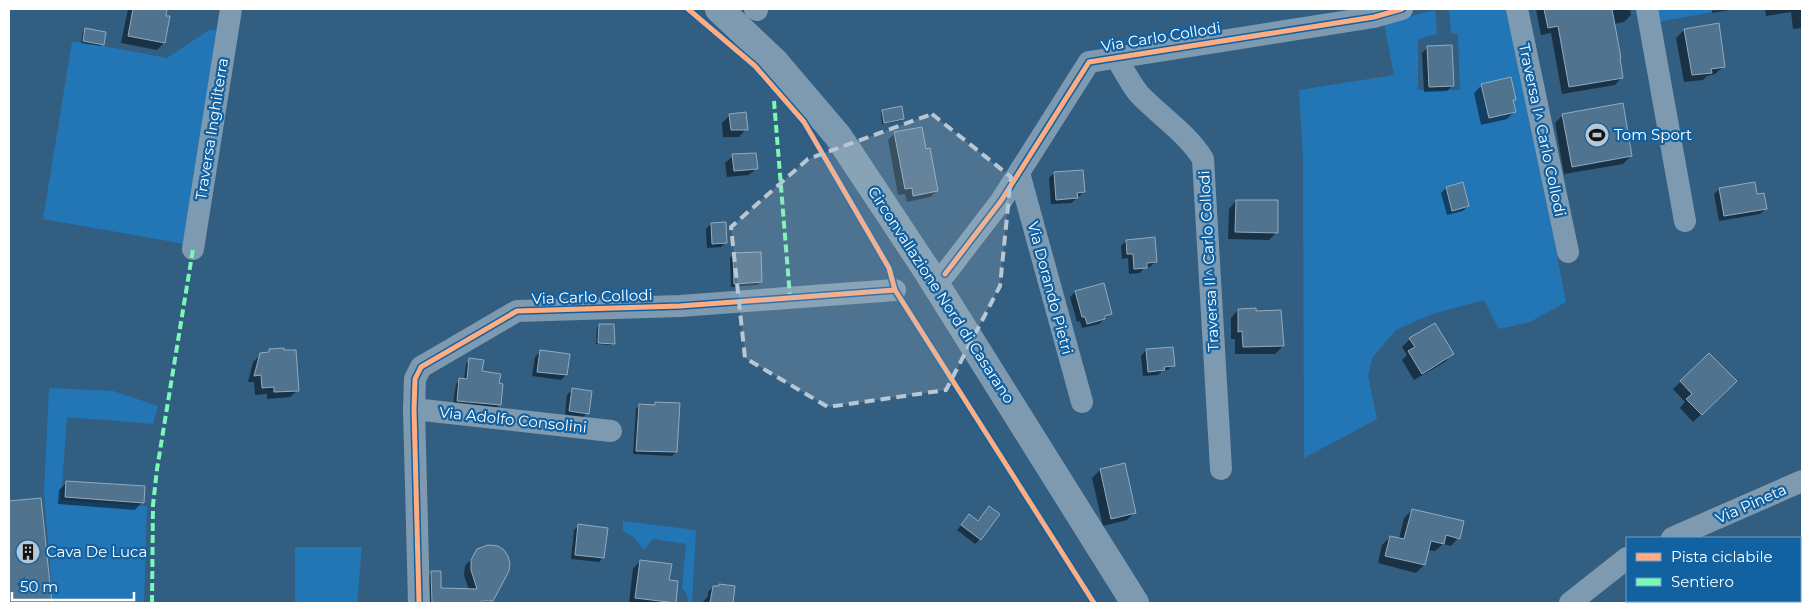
<svg xmlns="http://www.w3.org/2000/svg" width="1811" height="612" font-family="Montserrat,sans-serif">
<rect width="100%" height="100%" fill="#325e81"/>
<g fill="#2376b6">
<polygon points="1449,9 1513,9 1531,122 1566,302 1530,322 1499,329 1484,300 1432,314 1396,330 1372,358 1368,376 1377,419 1304,458 1303,159 1299,90 1394,75 1384,23 1435,10 1437,34 1418,39 1418,90 1460,90 1458,34 1451,33"/>
<polygon points="1657,9 1729,9 1659,22"/>
<polygon points="209,30 218,30 185,244 43,219 72,42 82,42 167,58"/>
<polygon points="49,388 113,391 158,406 153,424 67,417 61,500 147,506 144,603 53,603 44,494"/>
<polygon points="623,521 696,530 692,603 686,603 688,600 686,593 682,588 686,544 653,539 644,550 634,537 623,531"/>
<polygon points="295,547 362,547 357,603 295,603"/>
</g>
<g fill="#0007">
<polygon points="128,9 166,9 164,43 157,50 121,43"/>
<polygon points="1536,9 1630,9 1631,15 1624,22 1614,24 1622,77 1615,85 1562,94 1551,33 1541,35"/>
<polygon points="1712,9 1735,9 1712,13"/>
<polygon points="1765,9 1802,9 1802,28 1793,29 1791,12 1766,16"/>
<polygon points="86,30 103,44 101,46 81,43 83,32"/>
<polygon points="1684,30 1723,67 1715,74 1707,76 1703,80 1684,82 1676,38"/>
<polygon points="1428,47 1452,86 1447,91 1424,92 1422,53"/>
<polygon points="1482,85 1514,99 1512,101 1515,111 1507,119 1481,125 1474,93"/>
<polygon points="883,111 903,119 900,121 882,124 881,113"/>
<polygon points="730,115 746,129 739,137 723,137 722,123"/>
<polygon points="1563,115 1631,156 1623,164 1564,174 1555,123"/>
<polygon points="895,133 925,150 937,191 930,197 907,202 905,194 898,195 888,140"/>
<polygon points="733,156 757,168 749,175 727,177 725,163"/>
<polygon points="1054,173 1084,192 1071,203 1051,204 1049,178"/>
<polygon points="1446,188 1468,206 1463,211 1447,215 1441,193"/>
<polygon points="1719,189 1756,195 1766,209 1760,214 1719,221 1714,194"/>
<polygon points="1236,201 1277,232 1269,240 1228,239 1229,209"/>
<polygon points="711,224 726,242 721,247 707,248 706,229"/>
<polygon points="1126,241 1155,262 1150,267 1145,267 1140,273 1129,274 1128,258 1122,259 1121,246"/>
<polygon points="734,254 761,282 757,285 731,287 730,258"/>
<polygon points="1075,292 1111,313 1099,324 1082,328 1080,321 1077,322 1070,297"/>
<polygon points="1238,310 1283,346 1275,354 1235,354 1235,339 1231,339 1231,318"/>
<polygon points="599,325 613,343 611,345 596,344 597,327"/>
<polygon points="1410,339 1453,354 1445,362 1414,380 1402,360 1407,355 1402,347"/>
<polygon points="269,350 298,390 290,397 267,399 267,394 255,395 254,382 248,382 253,362 261,354 266,354"/>
<polygon points="1146,350 1173,365 1168,370 1162,371 1158,375 1143,376 1141,356"/>
<polygon points="540,352 566,375 561,380 532,376 535,357"/>
<polygon points="1709,355 1736,381 1693,422 1680,408 1685,402 1673,389"/>
<polygon points="470,360 481,373 498,384 502,385 499,405 495,409 453,404 456,384 460,380 464,380 466,364"/>
<polygon points="572,390 587,413 582,418 565,416 567,395"/>
<polygon points="656,403 676,452 672,456 633,454 636,409 639,405 653,406"/>
<polygon points="1124,465 1135,512 1127,520 1103,526 1092,478 1100,470"/>
<polygon points="67,482 142,502 135,510 58,504 59,490"/>
<polygon points="40,499 50,603 9,603 9,502"/>
<polygon points="1412,510 1458,538 1451,546 1443,544 1435,551 1428,550 1424,565 1416,573 1378,563 1382,545 1390,537 1399,539 1404,518"/>
<polygon points="984,513 980,539 975,544 957,530 969,516 977,522"/>
<polygon points="579,526 603,557 599,562 571,559 574,530"/>
<polygon points="480,549 492,600 489,603 425,603 425,579 432,572 440,589 469,590 464,575 465,566"/>
<polygon points="640,561 668,581 675,602 674,603 629,603 633,569"/>
<polygon points="719,586 734,587 732,603 702,603 708,596 708,592 713,587 718,587"/>
</g>
<g fill="#50738f" stroke="#93abbe">
<polygon points="133,9 167,9 166,16 170,16 165,43 128,36"/>
<polygon points="1544,9 1612,9 1621,58 1620,58 1623,78 1569,87 1558,26 1548,28"/>
<polygon points="1719,23 1725,67 1711,69 1712,73 1692,75 1684,29"/>
<polygon points="85,28 106,32 104,45 83,41"/>
<polygon points="1452,45 1454,86 1429,87 1427,46"/>
<polygon points="1511,77 1516,100 1513,100 1516,112 1489,118 1481,84"/>
<polygon points="1623,103 1632,156 1572,167 1562,114"/>
<polygon points="902,106 904,119 884,123 882,110"/>
<polygon points="746,112 748,130 731,130 729,114"/>
<polygon points="922,127 926,149 930,148 938,191 913,196 912,188 905,189 894,132"/>
<polygon points="756,153 758,169 734,171 732,154"/>
<polygon points="1083,170 1085,192 1077,193 1078,198 1056,200 1054,172"/>
<polygon points="1463,182 1469,206 1452,211 1446,187"/>
<polygon points="1755,182 1757,194 1764,193 1767,209 1724,216 1719,188"/>
<polygon points="1236,200 1278,200 1278,233 1235,232"/>
<polygon points="726,222 727,243 712,244 711,223"/>
<polygon points="1155,237 1157,262 1147,263 1147,268 1134,269 1133,254 1127,254 1126,240"/>
<polygon points="761,252 762,282 734,284 733,253"/>
<polygon points="1104,283 1112,314 1105,316 1105,319 1087,324 1085,317 1082,317 1075,291"/>
<polygon points="1256,308 1256,311 1281,310 1284,346 1243,347 1242,331 1238,332 1238,309"/>
<polygon points="1435,323 1454,354 1422,374 1408,351 1415,347 1409,338"/>
<polygon points="599,324 614,324 615,344 598,343"/>
<polygon points="1173,347 1175,366 1164,367 1165,370 1148,372 1146,349"/>
<polygon points="284,348 284,350 296,350 299,391 274,392 274,387 262,388 261,375 254,376 260,353 269,352 269,349"/>
<polygon points="540,350 570,354 567,375 537,372"/>
<polygon points="1709,353 1737,381 1702,415 1686,399 1692,394 1680,381"/>
<polygon points="469,358 484,360 482,371 501,374 499,383 503,384 501,405 457,401 459,378 467,379"/>
<polygon points="572,388 592,391 589,414 569,411"/>
<polygon points="655,402 680,403 677,452 636,451 639,404 655,405"/>
<polygon points="1125,463 1136,513 1111,519 1100,469"/>
<polygon points="66,481 145,486 144,503 65,497"/>
<polygon points="41,498 52,603 9,603 9,501"/>
<polygon points="989,506 1000,514 981,540 961,525 969,514 978,521"/>
<polygon points="1412,509 1464,521 1460,539 1446,535 1444,544 1431,541 1425,565 1385,556 1390,536 1404,539"/>
<polygon points="578,524 608,528 604,558 575,555"/>
<polygon points="488,545 498,546 504,550 508,556 510,564 509,571 493,601 481,601 481,603 432,603 431,571 441,571 441,588 477,589 471,570 471,560 477,549"/>
<polygon points="640,560 672,564 669,580 678,581 676,603 635,598"/>
<polygon points="719,584 735,586 733,603 710,603 713,586 719,586"/>
</g>
<g fill="none" stroke-linecap="round" stroke-linejoin="round">
<g stroke="#7e9ab1" stroke-width="22">
<polyline points="755,9 757,10"/>
<polyline points="1517,9 1568,252"/>
<polyline points="1647,9 1685,221"/>
<path d="M 1116,57 C 1123,69 1130,83 1139,94 C 1160,116 1187,133 1203,159 L 1221,469"/>
<polyline points="1019,173 1082,402"/>
<polyline points="193,249 231,9"/>
<polyline points="945,274 1001,201 1089,62 1374,17 1402,9"/>
<polyline points="414,409 611,431"/>
<polyline points="1672,538 1802,481"/>
<polyline points="419,603 414,409 415,379 421,367 517,311 680,306 895,290"/>
<polyline points="1570,603 1627,558"/>
</g>
<polyline stroke="#7d9ab0" stroke-width="28" points="719,9 775,62 838,136 926,269 1135,603"/>
<g stroke="#7af9b4" stroke-width="4" stroke-dasharray="8 4" stroke-linecap="butt">
<polyline points="774,101 790,297"/>
<polyline points="152,603 153,505 157,469 193,249"/>
</g>
<defs>
<g id="cycleway">
<polyline points="688,9 755,66 804,122 889,268 895,290 1094,603"/>
<polyline points="945,274 1001,201 1089,62 1374,17 1402,9"/>
<polyline points="419,603 414,409 415,379 421,367 517,311 680,306 895,290"/>
</g>
</defs>
<use href="#cycleway" stroke="#1261a1" stroke-width="8"/>
<use href="#cycleway" stroke="#ffac80" stroke-width="5"/>
</g>
<path fill="#b7c7d3" fill-opacity="0.2" stroke="#b7c7d3" stroke-width="4" stroke-dasharray="10 6" stroke-linejoin="round" d="M 932,114 L 1011,177 L 1000,286 L 946,390 L 828,407 L 745,358 L 731,227 L 808,159 Z"/>
<defs>
<symbol id="stadium-disc" viewBox="-11 -11 22 22"><circle r="9.5" fill="#b7c7d3" stroke="#1261a1"/><path d="M0-5a6.5 5 0 1 0 0 10a6.5 5 0 1 0 0-10ZM-3.5-1.8h7v3.6h-7Z" fill="#111"/></symbol>
<symbol id="building-disc" viewBox="-11 -11 22 22"><circle r="9.5" fill="#b7c7d3" stroke="#1261a1"/><path d="M-4-6H4V6H1V3H-1V6H-4ZM-2.5-4.3h1.7v1.8h-1.7ZM.8-4.3h1.7v1.8H.8ZM-2.5-1h1.7V.8h-1.7ZM.8-1h1.7V.8H.8Z" fill="#111"/></symbol>
</defs>
<g fill-rule="evenodd">
<use href="#stadium-disc" x="1583" y="121" width="28" height="28"/>
<use href="#building-disc" x="14" y="538" width="28" height="28"/>
</g>
<g text-anchor="middle" stroke-width="4.5" stroke-linejoin="round" paint-order="stroke">
<g font-size="15" fill="#fff" stroke="#1261a1">
<text transform="translate(1161 37) rotate(-9)" y="5">Via Carlo Collodi</text>
<text transform="translate(212 129) rotate(-81)" y="5">Traversa Inghilterra</text>
<text transform="translate(1542 130) rotate(78)" y="5">Traversa I^ Carlo Collodi</text>
<text transform="translate(1209 261) rotate(-93)" y="5">Traversa II^ Carlo Collodi</text>
<text transform="translate(1050 288) rotate(75)" y="5">Via Dorando Pietri</text>
<text transform="translate(941 295) rotate(57)" y="5">Circonvallazione Nord di Casarano</text>
<text transform="translate(592 297) rotate(-2)" y="5">Via Carlo Collodi</text>
<text transform="translate(513 420) rotate(6)" y="5">Via Adolfo Consolini</text>
<text transform="translate(1751 504) rotate(-24)" y="5">Via Pineta</text>
</g>
<g font-size="15" fill="#fff" stroke="#1261a1" text-anchor="start">
<text x="1614" y="140">Tom Sport</text>
<text x="46" y="557">Cava De Luca</text>
</g>
</g>
<rect width="1811" height="612" fill="none" stroke="#ffffff" stroke-width="20"/>
<rect x="1626" y="537" width="175" height="65" fill="#1261a1" stroke="#71a0c7"/>
<rect x="1636" y="553" width="25" height="8" fill="#ffac80" stroke="#71a0c7"/>
<text x="1671" y="562" font-size="15" fill="#ffffff">Pista ciclabile</text>
<rect x="1636" y="578" width="25" height="8" fill="#7af9b4" stroke="#71a0c7"/>
<text x="1671" y="587" font-size="15" fill="#ffffff">Sentiero</text>
<path d="M12 592v8h122v-8" fill="none" stroke="#ffffff" stroke-width="2.5"/>
<text x="20" y="592" font-size="15" fill="#ffffff" stroke="#1261a1" stroke-width="4" paint-order="stroke">50 m</text>
</svg>
